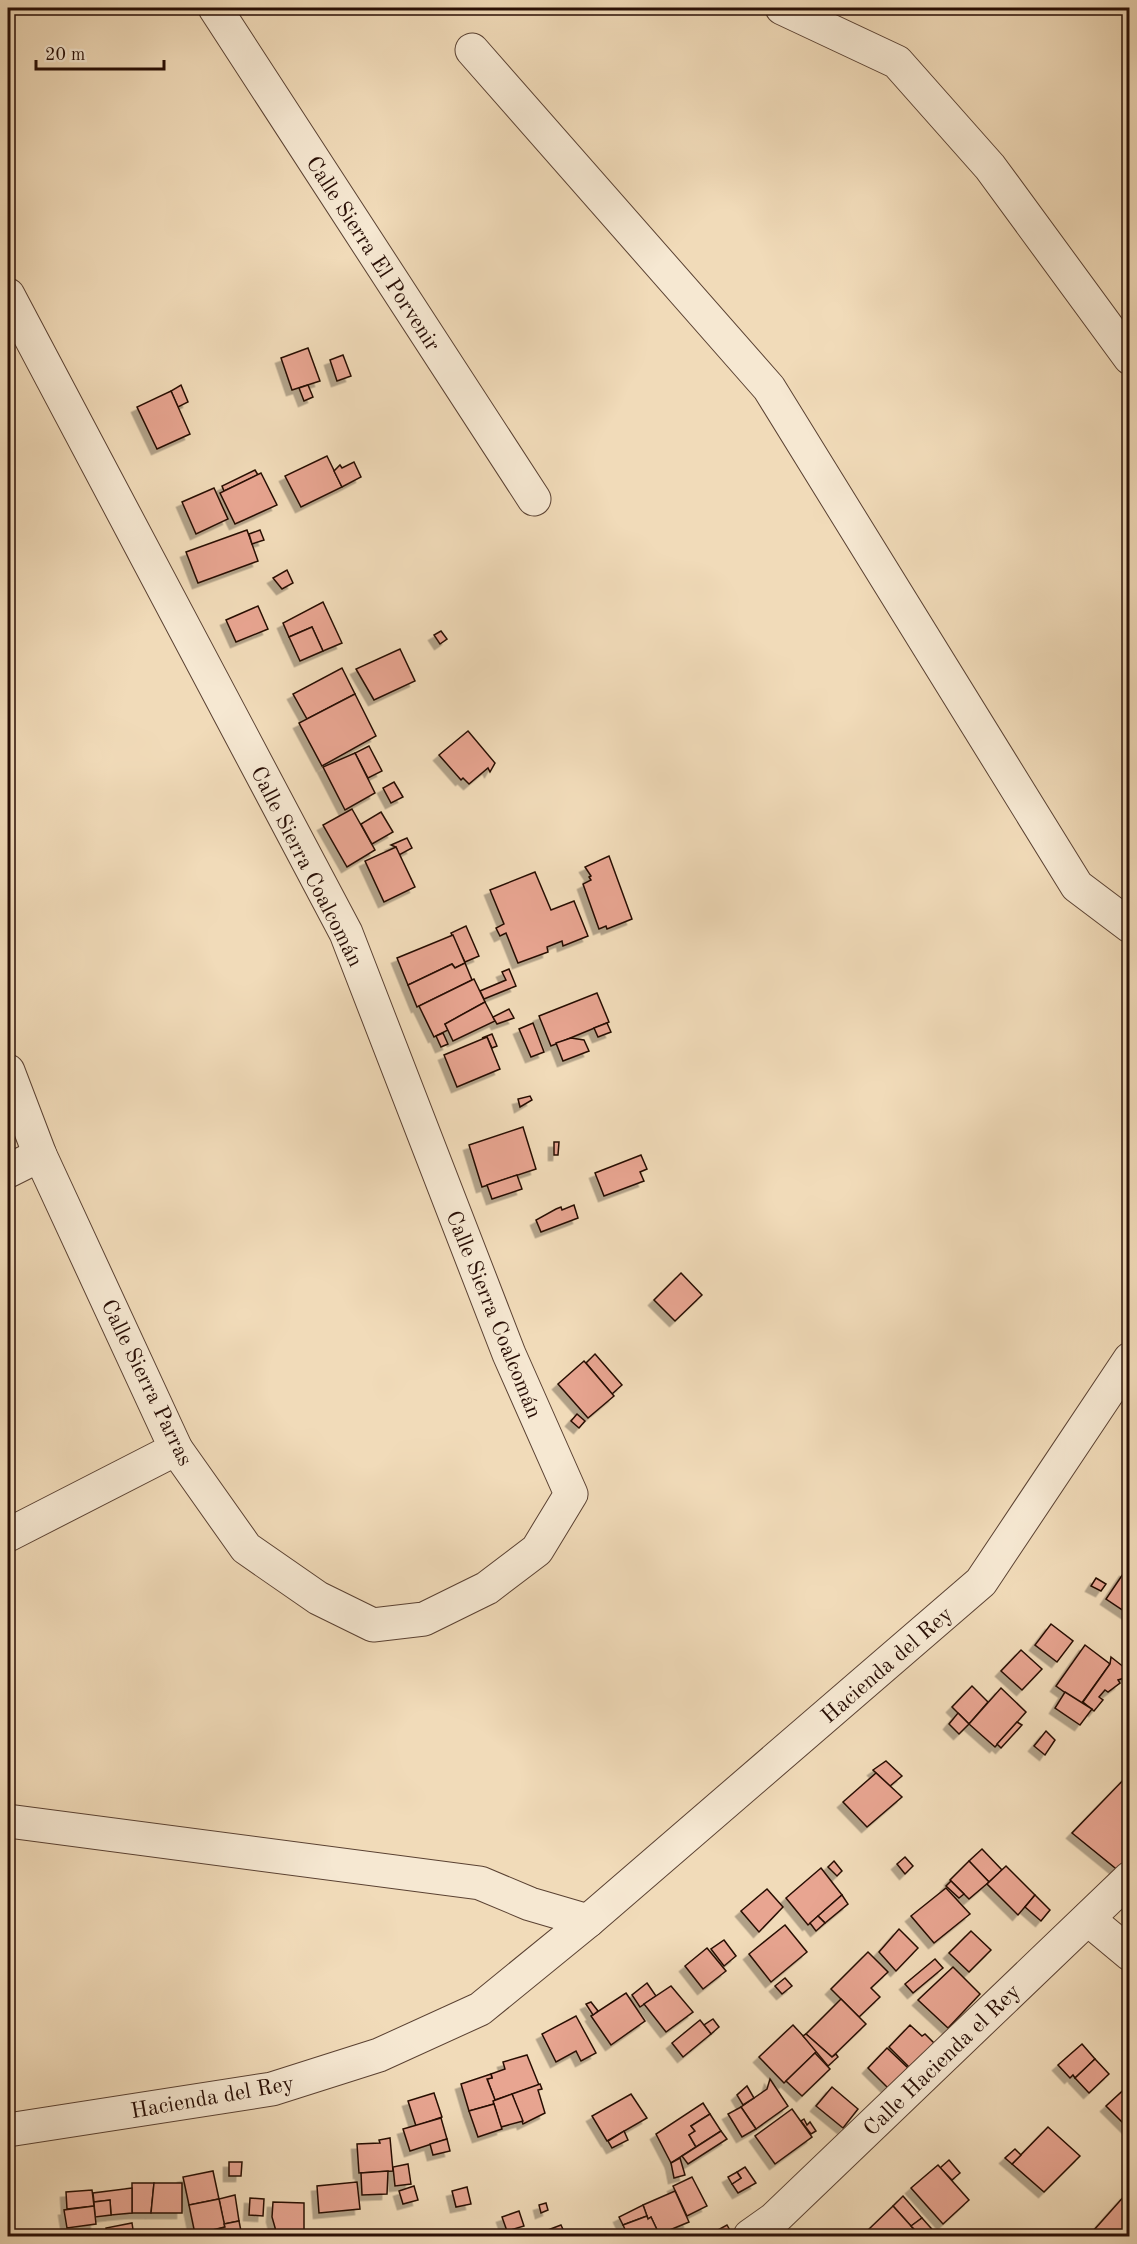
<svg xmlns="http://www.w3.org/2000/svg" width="1137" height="2244" font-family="'Old Standard TT',serif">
<defs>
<filter id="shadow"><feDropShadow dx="-5.5" dy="5.5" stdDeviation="0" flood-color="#0004"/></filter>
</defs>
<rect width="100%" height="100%" fill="#f1dbb9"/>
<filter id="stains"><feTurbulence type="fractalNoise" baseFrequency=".00333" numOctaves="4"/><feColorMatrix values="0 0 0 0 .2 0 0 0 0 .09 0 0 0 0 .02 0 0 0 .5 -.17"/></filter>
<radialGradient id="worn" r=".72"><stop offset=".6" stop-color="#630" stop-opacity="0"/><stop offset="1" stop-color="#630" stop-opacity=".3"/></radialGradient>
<g fill="#e8a591" stroke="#280e05" stroke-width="1.5" filter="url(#shadow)">
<polygon points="308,348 320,381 292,390 281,358"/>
<polygon points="343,355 351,376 337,381 330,360"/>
<polygon points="181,385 188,402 178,407 171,391"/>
<polygon points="308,385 313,397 304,401 299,388"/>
<polygon points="171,391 190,434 157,449 137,407"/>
<polygon points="327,456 342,487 301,507 285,476"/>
<polygon points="354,462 361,477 342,487 334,471 340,465 342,468"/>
<polygon points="255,470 258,475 224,491 222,486"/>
<polygon points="261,473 277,505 235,524 220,493"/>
<polygon points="214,488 228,519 196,534 182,502"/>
<polygon points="247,530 258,561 198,583 186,552"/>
<polygon points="260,530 264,540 252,544 249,534"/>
<polygon points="287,570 293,583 282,589 273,578"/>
<polygon points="323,602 342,643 323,651 312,627 289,637 283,623"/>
<polygon points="258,606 268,629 236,642 226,620"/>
<polygon points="312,627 323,651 300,661 289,637"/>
<polygon points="441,631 447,639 440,644 434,635"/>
<polygon points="400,649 415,681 374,700 356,669"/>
<polygon points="342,668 355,694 307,719 293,694"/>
<polygon points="355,694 376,736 322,766 299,723"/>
<polygon points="468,731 495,763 490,772 488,768 469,784 463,778 461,780 439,755"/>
<polygon points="369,746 382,771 368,778 355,753"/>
<polygon points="355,753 375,793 345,810 323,767"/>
<polygon points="394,782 403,797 391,803 383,788"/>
<polygon points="352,809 375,850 347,867 323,825"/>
<polygon points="381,812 393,832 372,844 361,824"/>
<polygon points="407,838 412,848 399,855 396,847 391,845"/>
<polygon points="396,847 415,887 384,902 365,861"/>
<polygon points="609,856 632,919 607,929 606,926 599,929 583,884 591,880 589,877 591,876 585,867"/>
<polygon points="535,872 551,910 574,901 588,936 563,946 562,941 547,947 548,952 518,963 506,933 500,936 496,928 504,924 490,890"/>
<polygon points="466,926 479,956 465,962 451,933"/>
<polygon points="453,935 465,963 455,968 452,964 408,985 397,958"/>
<polygon points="465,963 472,980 417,1007 408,985 452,964 455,968"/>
<polygon points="509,969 516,986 484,999 480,991 506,980 502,972"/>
<polygon points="474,979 485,1002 445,1024 448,1030 434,1037 419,1006"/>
<polygon points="597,993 609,1022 551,1046 539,1016"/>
<polygon points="485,1002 495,1021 453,1041 445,1024"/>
<polygon points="509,1009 514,1018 497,1024 493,1017"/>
<polygon points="533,1023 544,1052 531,1057 519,1029"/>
<polygon points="607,1023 611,1032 598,1037 594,1028"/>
<polygon points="443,1033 448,1044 441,1047 436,1036"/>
<polygon points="492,1034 497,1046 492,1048 487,1037 482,1038"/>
<polygon points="487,1037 500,1069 457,1087 444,1055"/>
<polygon points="571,1038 584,1040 589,1051 563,1061 556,1043"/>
<polygon points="530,1096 532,1100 520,1107 518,1099"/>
<polygon points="523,1127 536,1169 482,1187 469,1145"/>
<polygon points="554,1142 559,1142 558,1155 554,1155"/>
<polygon points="641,1155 647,1169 640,1172 644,1181 604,1196 595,1173"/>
<polygon points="517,1175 522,1189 492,1199 487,1185"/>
<polygon points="574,1205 578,1218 541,1232 536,1220 556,1209 561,1207 562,1210"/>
<polygon points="681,1273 702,1295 675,1321 654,1300"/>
<polygon points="595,1354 622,1385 612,1394 586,1363"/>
<polygon points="584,1361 614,1396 588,1418 558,1384"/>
<polygon points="577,1414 585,1421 579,1428 571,1421"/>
<polygon points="1125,1571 1130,1574 1130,1615 1106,1599"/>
<polygon points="1096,1578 1106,1584 1101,1591 1091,1586"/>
<polygon points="1051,1624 1073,1641 1057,1662 1035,1645"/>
<polygon points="1085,1645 1110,1664 1081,1704 1056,1686"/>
<polygon points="1021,1650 1042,1669 1022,1690 1001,1671"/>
<polygon points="1111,1657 1130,1672 1124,1678 1118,1680 1120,1683 1108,1692 1105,1690 1099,1697 1103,1700 1094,1711 1083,1702 1110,1664"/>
<polygon points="972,1686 988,1702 969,1724 952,1707"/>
<polygon points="1001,1688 1026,1712 995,1747 969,1724"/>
<polygon points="1065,1692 1092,1709 1080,1725 1055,1708"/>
<polygon points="958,1713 969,1724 959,1734 949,1724"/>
<polygon points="1017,1722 1022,1725 1001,1748 997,1744"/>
<polygon points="1046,1731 1055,1740 1045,1755 1034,1746"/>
<polygon points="886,1761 902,1776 890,1786 873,1770"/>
<polygon points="876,1773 902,1797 867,1827 843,1802"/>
<polygon points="1130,1773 1130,1871 1125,1876 1072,1833"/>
<polygon points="982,1849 1002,1870 989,1882 969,1861"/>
<polygon points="905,1857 913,1866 905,1874 897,1864"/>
<polygon points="834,1861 842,1871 837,1876 828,1867"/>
<polygon points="969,1861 989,1882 969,1899 950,1880"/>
<polygon points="1006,1866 1035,1895 1018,1915 987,1884"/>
<polygon points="821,1868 842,1895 808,1925 786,1898"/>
<polygon points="951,1881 964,1894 959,1898 946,1886"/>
<polygon points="946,1888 970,1914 934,1943 911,1916"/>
<polygon points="767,1889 783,1907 759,1932 741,1911"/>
<polygon points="842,1895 848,1904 825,1923 818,1916"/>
<polygon points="1035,1895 1050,1910 1041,1921 1025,1907"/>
<polygon points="818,1916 825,1923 816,1931 810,1923"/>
<polygon points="785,1925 807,1952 771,1982 749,1954"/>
<polygon points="899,1929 918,1948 896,1971 879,1952"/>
<polygon points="971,1931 991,1950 969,1972 949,1953"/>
<polygon points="724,1940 736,1956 724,1966 711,1949"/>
<polygon points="707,1948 726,1971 703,1989 685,1966"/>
<polygon points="868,1952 888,1972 871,1988 880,1997 859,2017 831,1989"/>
<polygon points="935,1959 943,1968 913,1993 905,1984"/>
<polygon points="953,1967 980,1994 948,2028 918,2000"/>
<polygon points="785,1978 792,1986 782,1994 775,1986"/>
<polygon points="647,1983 656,1996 640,2007 632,1995"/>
<polygon points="671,1986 693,2012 666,2032 644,2004"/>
<polygon points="626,1993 645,2021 611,2045 591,2016"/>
<polygon points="841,1999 866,2024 832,2057 806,2034"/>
<polygon points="591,2002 598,2011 593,2015 586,2004"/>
<polygon points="576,2016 596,2053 581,2061 576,2051 556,2062 542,2034"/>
<polygon points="713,2019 719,2027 711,2034 704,2025"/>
<polygon points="700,2020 711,2034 683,2057 672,2043"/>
<polygon points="793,2025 817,2051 784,2083 759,2057"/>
<polygon points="910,2025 922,2036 925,2034 944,2053 919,2077 889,2047"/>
<polygon points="806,2034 832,2057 836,2054 838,2057 828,2066 803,2036"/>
<polygon points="1082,2044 1095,2059 1075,2078 1073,2075 1070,2078 1058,2065"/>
<polygon points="887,2048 908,2068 888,2088 868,2068"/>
<polygon points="815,2053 830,2069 802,2096 786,2081"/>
<polygon points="527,2055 539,2085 495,2100 487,2079 492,2078 491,2074 505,2069 503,2062"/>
<polygon points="1095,2059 1109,2074 1089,2093 1075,2078"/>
<polygon points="491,2074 492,2078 487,2079 495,2100 494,2104 469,2111 461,2084"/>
<polygon points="770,2079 788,2106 756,2129 741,2107 767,2089"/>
<polygon points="540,2084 542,2089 538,2090 545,2113 523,2124 512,2094"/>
<polygon points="1130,2084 1130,2130 1106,2106"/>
<polygon points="747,2086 754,2098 743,2105 737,2095"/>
<polygon points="832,2087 858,2109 843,2128 816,2106"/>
<polygon points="434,2093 442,2117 416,2126 408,2101"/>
<polygon points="512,2094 523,2121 501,2127 493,2101"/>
<polygon points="631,2094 647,2118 607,2141 592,2116"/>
<polygon points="703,2103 710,2114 691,2126 695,2131 689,2135 696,2147 671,2163 656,2134"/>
<polygon points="494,2104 502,2129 478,2137 469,2111"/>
<polygon points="741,2107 756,2129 742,2137 728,2114"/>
<polygon points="792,2109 812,2137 775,2164 755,2136"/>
<polygon points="710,2114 721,2131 696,2147 689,2135 695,2131 691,2126"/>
<polygon points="441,2118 447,2139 410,2151 403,2129"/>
<polygon points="804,2119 807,2125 810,2122 816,2131 811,2134 801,2121"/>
<polygon points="1048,2127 1080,2156 1044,2192 1012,2164"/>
<polygon points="624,2131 628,2140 612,2148 608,2141"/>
<polygon points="721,2131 727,2139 688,2164 682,2156"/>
<polygon points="390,2138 393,2171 359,2173 357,2144 380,2143 379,2140"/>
<polygon points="447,2139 450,2151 433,2155 430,2144"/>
<polygon points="1015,2149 1021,2155 1012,2164 1005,2158"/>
<polygon points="680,2158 685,2175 674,2178 671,2163"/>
<polygon points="949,2160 960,2173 952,2180 940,2168"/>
<polygon points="229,2162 242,2162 241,2176 229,2176"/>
<polygon points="408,2164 411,2184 395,2186 393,2167"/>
<polygon points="938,2165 969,2200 943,2224 911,2188"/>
<polygon points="745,2167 756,2183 738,2193 732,2184 741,2178 737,2172"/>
<polygon points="213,2171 219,2199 189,2205 183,2177"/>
<polygon points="388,2171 387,2194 362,2195 361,2173"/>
<polygon points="737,2172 741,2178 732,2184 728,2177"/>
<polygon points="692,2177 707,2206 687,2216 673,2186"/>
<polygon points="357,2182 360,2209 319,2213 317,2186"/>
<polygon points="132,2183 154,2183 151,2213 132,2213"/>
<polygon points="154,2183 182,2183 182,2213 151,2213"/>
<polygon points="414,2186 418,2200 403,2204 399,2191"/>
<polygon points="467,2187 471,2204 456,2207 452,2191"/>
<polygon points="132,2188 132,2213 111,2215 110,2200 94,2202 93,2193"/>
<polygon points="92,2190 94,2206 67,2209 66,2192"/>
<polygon points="675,2191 689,2222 665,2232 667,2236 660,2236 651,2217 648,2219 643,2205"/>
<polygon points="1126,2194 1130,2198 1130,2236 1102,2236 1094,2230"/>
<polygon points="235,2195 239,2221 224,2224 219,2199"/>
<polygon points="903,2196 922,2218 911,2226 893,2206"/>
<polygon points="250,2198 264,2199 263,2216 249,2215"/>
<polygon points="219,2199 225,2227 195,2234 189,2205"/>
<polygon points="110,2200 111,2215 95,2217 94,2202"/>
<polygon points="273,2202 304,2203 304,2232 276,2231 272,2217"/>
<polygon points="546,2203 548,2210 541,2213 539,2205"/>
<polygon points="643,2205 647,2216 623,2225 619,2217"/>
<polygon points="94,2206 96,2224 67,2228 64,2210"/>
<polygon points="893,2206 911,2226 921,2236 873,2236 868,2230"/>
<polygon points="519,2211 524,2226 507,2231 502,2217"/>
<polygon points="647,2216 648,2219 651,2217 660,2236 628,2236 623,2225"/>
<polygon points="922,2218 938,2236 921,2236 911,2226"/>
<polygon points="239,2221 242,2236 220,2236 218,2229 225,2227 224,2224"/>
<polygon points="132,2223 134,2236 108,2236 106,2228"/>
<polygon points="561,2225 566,2236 532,2236"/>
<polygon points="727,2225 731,2232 716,2236 714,2232"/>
<polygon points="256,2231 302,2231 301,2236 256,2236"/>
<rect x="304" y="2232" width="16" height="4"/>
</g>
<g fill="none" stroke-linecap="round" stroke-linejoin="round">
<defs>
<g id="minor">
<polyline points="215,8 534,499"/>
<polyline points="782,8 897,62 990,167 1130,358"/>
<polyline points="472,50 769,388 1077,886 1130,926"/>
<polyline points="8,295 346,933 509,1354 571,1494 537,1550 487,1588 424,1619 373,1625 318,1598 246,1548 176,1449 40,1155 8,1071"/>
<polyline points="8,1171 40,1155"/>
<polyline points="8,1535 176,1449"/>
<polyline points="8,1821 480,1883 530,1904 588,1921"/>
<polyline points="1088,1919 1130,1954"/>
<polyline points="8,2130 272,2089 379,2055 480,2009 588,1921 981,1582 1130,1359"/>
<polyline points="750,2236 774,2219 1130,1878"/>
</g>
</defs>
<use href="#minor" stroke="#5a4132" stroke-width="35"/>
<use href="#minor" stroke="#f6e8d2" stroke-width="33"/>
</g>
<g text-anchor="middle" stroke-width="5" stroke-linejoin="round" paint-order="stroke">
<g font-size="22" fill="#280e05" stroke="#f6e8d2">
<text transform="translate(374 253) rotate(57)" y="8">Calle Sierra El Porvenir</text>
<text transform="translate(308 866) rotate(63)" y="8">Calle Sierra Coalcomán</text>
<text transform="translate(495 1314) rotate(68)" y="8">Calle Sierra Coalcomán</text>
<text transform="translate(148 1382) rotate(64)" y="8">Calle Sierra Parras</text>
<text transform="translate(886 1664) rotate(-41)" y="8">Hacienda del Rey</text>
<text transform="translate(941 2059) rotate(-44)" y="8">Calle Hacienda el Rey</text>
<text transform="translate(212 2096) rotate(-10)" y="8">Hacienda del Rey</text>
</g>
</g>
<rect width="1137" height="2244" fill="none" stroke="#f1dbb9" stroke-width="30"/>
<rect x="9" y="9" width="1119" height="2226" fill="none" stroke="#280e05" stroke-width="3"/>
<rect x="15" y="15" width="1107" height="2214" fill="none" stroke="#280e05" stroke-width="1.5"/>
<path d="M36 60v9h128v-9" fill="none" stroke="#280e05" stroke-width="3"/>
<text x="45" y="60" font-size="18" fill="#280e05" stroke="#f6e8d2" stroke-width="4.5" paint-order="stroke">20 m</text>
<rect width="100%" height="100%" filter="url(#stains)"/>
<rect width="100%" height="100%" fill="url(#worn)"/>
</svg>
